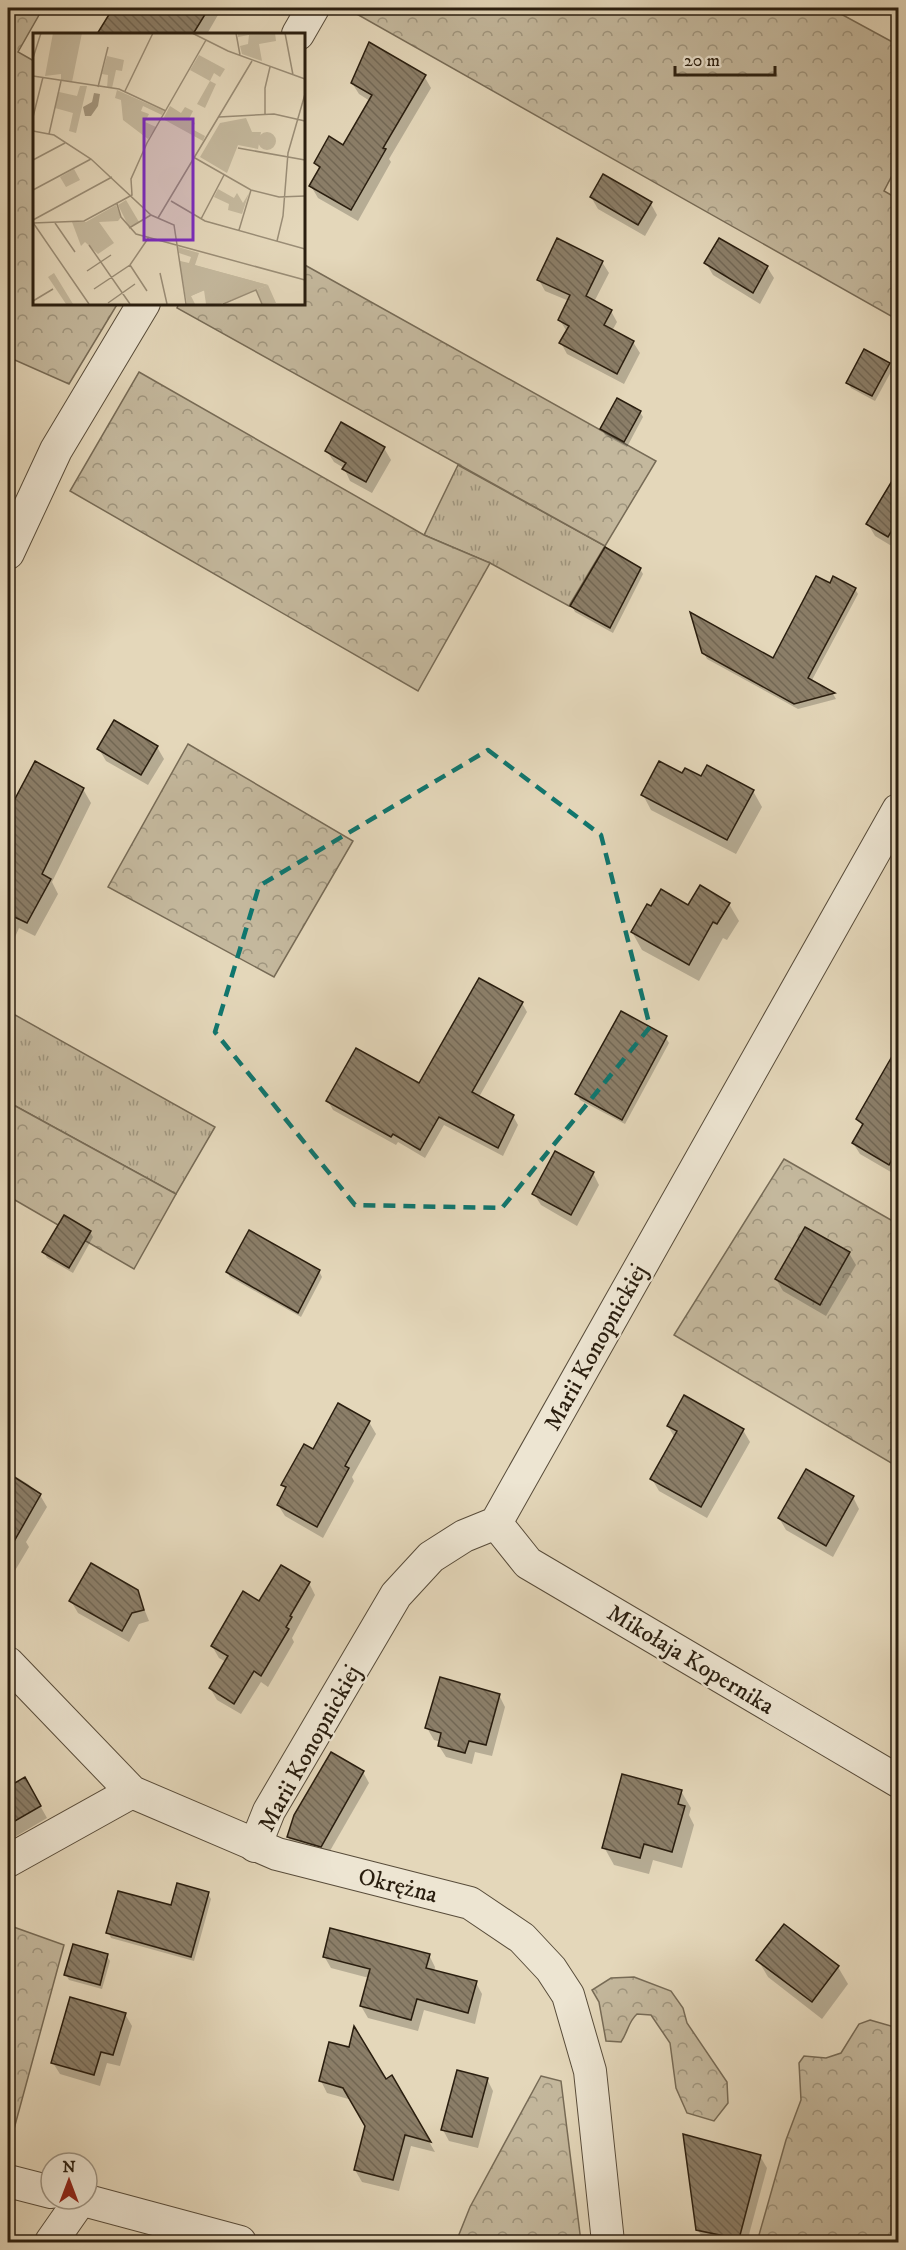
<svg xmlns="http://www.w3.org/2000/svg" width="906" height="2250" font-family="'IM FELL DW Pica',serif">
<defs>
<pattern id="grass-tufts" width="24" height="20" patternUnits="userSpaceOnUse" patternTransform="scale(1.5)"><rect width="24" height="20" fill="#c4b89d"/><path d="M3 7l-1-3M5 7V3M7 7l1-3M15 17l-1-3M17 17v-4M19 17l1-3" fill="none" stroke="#9f957e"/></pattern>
<pattern id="forest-crowns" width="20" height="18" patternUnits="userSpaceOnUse" patternTransform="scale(1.5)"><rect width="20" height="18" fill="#c4b89d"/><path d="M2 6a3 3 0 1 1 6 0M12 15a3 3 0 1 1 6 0" fill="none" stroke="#9f957e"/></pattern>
<pattern id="building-back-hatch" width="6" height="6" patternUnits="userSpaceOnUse" patternTransform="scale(1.5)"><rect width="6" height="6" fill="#8b7e68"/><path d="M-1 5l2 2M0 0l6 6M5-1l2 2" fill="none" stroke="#726754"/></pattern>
</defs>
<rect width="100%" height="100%" fill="#e4d7ba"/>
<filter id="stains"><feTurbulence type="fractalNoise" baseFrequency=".00333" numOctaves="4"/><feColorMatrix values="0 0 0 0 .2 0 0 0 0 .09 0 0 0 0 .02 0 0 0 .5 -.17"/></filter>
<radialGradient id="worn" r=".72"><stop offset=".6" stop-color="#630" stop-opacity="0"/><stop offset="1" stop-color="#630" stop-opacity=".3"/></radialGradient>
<g fill="url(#grass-tufts)" stroke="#776b56" stroke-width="1.5">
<polygon points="458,465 605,546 569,606 490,563 424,535"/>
<polygon points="8,1011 215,1127 176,1194 8,1102"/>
</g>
<g fill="url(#forest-crowns)" stroke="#776b56" stroke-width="1.5">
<polygon points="8,8 43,8 18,52 34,61 34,303 118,303 69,384 8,357"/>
<polygon points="346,8 830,8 898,45 898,164 884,191 898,199 898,320"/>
<polygon points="303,264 656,461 605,546 177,308 179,303 303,303"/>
<polygon points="139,372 424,535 490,563 418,691 70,491"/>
<polygon points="188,744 353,841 274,977 108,887"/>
<polygon points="8,1102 176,1194 134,1269 8,1196"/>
<polygon points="784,1159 898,1224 898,1467 674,1335"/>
<polygon points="8,1925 64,1945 8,2151"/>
<path d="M 634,1977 L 671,1991 L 683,2008 L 687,2023 L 727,2082 L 728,2103 L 714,2121 L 687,2113 L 676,2088 L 670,2043 L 651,2015 L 637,2014 C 628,2022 628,2032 621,2042 L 606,2041 L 599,2002 L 592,1990 L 611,1978 Z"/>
<polygon points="870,2020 898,2028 898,2242 757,2242 786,2140 801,2100 799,2063 804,2056 826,2058 841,2053 859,2024"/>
<polygon points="541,2076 561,2081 581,2242 456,2242 470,2207"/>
</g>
<g fill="#0003">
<polygon points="115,8 131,11 133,8 222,8 207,34 103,34 101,31"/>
<polygon points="424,76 431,88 389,159 391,162 358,221 318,198 311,186 320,171 316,163 344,147 370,101 359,94 352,83"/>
<polygon points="591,197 651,204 657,215 645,236 598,209"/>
<polygon points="602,262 609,273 594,302 611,311 617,322 612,331 633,342 640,353 624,384 567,354 561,343 567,332 560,320 569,301 545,291 539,280"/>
<polygon points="706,263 767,267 774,278 760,304 713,275"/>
<polygon points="889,364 892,370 875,401 851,388 848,383"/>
<polygon points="640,412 643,417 627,447 605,435 602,429"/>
<polygon points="384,448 391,460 372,493 350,481 344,468 334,462 327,451"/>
<polygon points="884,497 898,505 898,542 895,548 875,536 868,524"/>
<polygon points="640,569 643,574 613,633 575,612 572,606"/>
<polygon points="830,585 855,589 858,594 811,682 833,694 836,699 798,709 707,659 704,653 773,660"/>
<polygon points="157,747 164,759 148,785 106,761 99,749"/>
<polygon points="35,763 83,789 91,803 52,882 58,894 35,936 19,928 8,953 8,814"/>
<polygon points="708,767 753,791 762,807 736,854 651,810 643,795 683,775 702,778"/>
<polygon points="729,904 739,921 727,940 723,938 699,981 642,950 632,932 652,908"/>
<polygon points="522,1003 527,1012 479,1097 513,1116 518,1125 503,1156 444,1125 425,1158 398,1142 396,1145 333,1110 328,1101 419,1085"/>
<polygon points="666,1038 669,1043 625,1124 580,1100 577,1094"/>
<polygon points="898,1064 898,1170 896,1175 860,1154 853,1143 863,1127 858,1119"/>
<polygon points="593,1173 599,1185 577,1226 541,1205 534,1194"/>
<polygon points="90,1232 93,1237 73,1273 47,1258 44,1252"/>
<polygon points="849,1253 856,1265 826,1316 783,1291 776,1279"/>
<polygon points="319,1271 322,1277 301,1317 230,1277 227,1272"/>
<polygon points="369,1422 376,1434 352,1477 354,1481 323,1538 285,1516 278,1505 286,1490 283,1484 313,1451"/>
<polygon points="668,1426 743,1430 750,1442 707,1518 659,1491 652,1479 675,1438"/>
<polygon points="8,1472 28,1484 40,1495 47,1507 26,1542 29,1547 13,1574 8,1571"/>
<polygon points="853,1497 859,1509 833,1557 786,1530 779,1518"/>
<polygon points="309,1583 315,1595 292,1638 294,1642 268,1687 261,1682 241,1714 217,1700 210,1688 226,1662 219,1658 212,1646 260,1603"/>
<polygon points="137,1591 149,1621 139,1624 129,1642 78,1613 71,1601"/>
<polygon points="499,1695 505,1707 492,1756 475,1752 472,1764 446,1757 439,1746 441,1742 434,1740 427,1728"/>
<polygon points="363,1772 369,1783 327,1856 294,1848 288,1837"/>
<polygon points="25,1779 47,1818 8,1841 8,1789"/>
<polygon points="681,1791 691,1808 689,1815 694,1825 682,1868 653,1860 649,1874 614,1865 604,1847"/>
<polygon points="208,1894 211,1899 194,1961 111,1938 108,1932"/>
<polygon points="429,1955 435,1967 434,1972 476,1983 482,1994 475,2024 424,2010 418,2031 368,2018 361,2006 369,1978 331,1968 324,1956"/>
<polygon points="107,1956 110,1961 102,1989 69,1980 66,1975"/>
<polygon points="758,1960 838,1967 848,1984 822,2019 768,1977"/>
<polygon points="125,2014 132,2026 120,2066 107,2063 100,2086 60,2074 53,2063"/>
<polygon points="392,2077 435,2152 411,2146 399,2191 362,2182 355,2170 367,2125 352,2100 327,2093 321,2081 385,2081"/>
<polygon points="487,2079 493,2091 478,2148 449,2141 443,2130"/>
<polygon points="760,2156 767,2168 747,2242 705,2242 698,2230"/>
</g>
<g fill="url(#building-back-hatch)" stroke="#2a1e0f" stroke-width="1.5">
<polygon points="113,8 209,8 193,34 97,34"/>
<polygon points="369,42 426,75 383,148 386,149 351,210 309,186 320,167 314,163 329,136 343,145 372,95 351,83"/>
<polygon points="603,174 652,202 638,225 590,197"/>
<polygon points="557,238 603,261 586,296 612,310 604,325 634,341 617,374 559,343 569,326 558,320 570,295 537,280"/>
<polygon points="719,238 768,266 753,293 704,263"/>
<polygon points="864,349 890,363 872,396 846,383"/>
<polygon points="617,398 641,411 624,442 600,429"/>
<polygon points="341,422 385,447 366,482 342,469 346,463 325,451"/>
<polygon points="898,471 898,520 888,537 866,524"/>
<polygon points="605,547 641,568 610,628 570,606"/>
<polygon points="816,576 830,583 833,576 856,588 808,678 835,693 794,704 702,653 690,612 773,658"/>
<polygon points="114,720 158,746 141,775 97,749"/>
<polygon points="35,761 84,788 42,874 51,879 27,923 8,914 8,812"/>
<polygon points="659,761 682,773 685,768 701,776 707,765 754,790 727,840 641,795"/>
<polygon points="700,885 730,903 717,924 713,922 689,965 631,932 647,904 651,906 661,889 688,905"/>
<polygon points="479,978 523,1002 472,1092 514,1115 498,1148 439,1117 420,1150 393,1134 391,1137 326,1101 356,1048 419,1083"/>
<polygon points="621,1011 667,1036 622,1120 575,1094"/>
<polygon points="898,1046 898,1148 889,1165 852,1143 863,1124 856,1119"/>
<polygon points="555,1151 594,1172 571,1215 532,1194"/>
<polygon points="64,1215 91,1231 69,1268 42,1252"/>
<polygon points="805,1227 850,1252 820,1305 775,1279"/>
<polygon points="249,1230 320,1270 298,1313 226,1272"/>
<polygon points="684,1395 744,1429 701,1507 650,1479 677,1431 667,1426"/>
<polygon points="338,1403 370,1421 345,1466 349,1468 317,1527 277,1505 286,1487 281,1485 304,1444 313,1449"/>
<polygon points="806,1469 854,1496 826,1546 778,1518"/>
<polygon points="8,1473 41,1494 8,1552"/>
<polygon points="91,1563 138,1590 144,1610 132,1613 122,1631 69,1601"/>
<polygon points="281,1565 310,1582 290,1616 292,1617 286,1627 289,1629 261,1676 254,1671 234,1704 209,1688 228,1656 211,1646 243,1591 259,1601"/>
<polygon points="440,1677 500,1694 486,1745 469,1741 465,1753 438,1746 441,1733 425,1728"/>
<polygon points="331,1752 364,1771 321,1847 287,1837 294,1815"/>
<polygon points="622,1774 682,1790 678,1804 685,1806 672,1852 644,1844 640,1858 602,1848"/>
<polygon points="25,1777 41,1806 8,1825 8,1787"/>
<polygon points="177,1883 209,1892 191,1957 106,1933 118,1891 171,1905"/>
<polygon points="784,1924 839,1966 812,2002 756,1960"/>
<polygon points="330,1928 430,1954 426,1968 477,1981 468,2013 417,1999 411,2020 360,2006 370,1969 323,1957"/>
<polygon points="73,1944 108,1954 100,1985 64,1975"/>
<polygon points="70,1997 126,2013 113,2055 101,2052 94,2075 51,2063"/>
<polygon points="354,2026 386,2079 392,2075 431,2142 405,2135 393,2180 354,2170 365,2126 343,2088 319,2081 329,2042 349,2047"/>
<polygon points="457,2070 488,2078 472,2137 441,2130"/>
<polygon points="683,2134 761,2155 739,2239 696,2230"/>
</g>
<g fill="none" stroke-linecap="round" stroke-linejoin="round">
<defs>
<g id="minor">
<polyline points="298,34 313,8"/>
<polyline points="8,553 56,450 144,303"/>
<polyline points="496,1523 528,1563 898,1781"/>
<polyline points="8,1663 132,1792 277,1854 470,1903 522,1938 551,1969 568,1995 590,2071 608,2242"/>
<polyline points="255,1846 269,1811 396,1595 431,1557 464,1536 496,1523 898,810"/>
<polyline points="8,1861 132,1792"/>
<polyline points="8,2181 51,2192"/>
<polyline points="80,2199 240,2242"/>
<polyline points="51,2242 81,2199"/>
</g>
</defs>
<use href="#minor" stroke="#584c3a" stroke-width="34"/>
<use href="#minor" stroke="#ede5d2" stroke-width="32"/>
</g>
<path fill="none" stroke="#0f766e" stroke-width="4.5" stroke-dasharray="12 8" stroke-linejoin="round" d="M 488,750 L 601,835 L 650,1027 L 502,1208 L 355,1205 L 215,1032 L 259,886 Z"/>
<g text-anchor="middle" stroke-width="4.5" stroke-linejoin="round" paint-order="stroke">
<g font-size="24" fill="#2a1e0f" stroke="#ede5d2">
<text transform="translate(595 1347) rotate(-61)" y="8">Marii Konopnickiej</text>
<text transform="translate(691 1659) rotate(31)" y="8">Mikołaja Kopernika</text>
<text transform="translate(309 1748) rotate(-61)" y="8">Marii Konopnickiej</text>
<text transform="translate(398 1885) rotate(14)" y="8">Okrężna</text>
</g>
</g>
<g transform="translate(33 33)">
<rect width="272" height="272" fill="#e4d7ba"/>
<path d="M 74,23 L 91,27 L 89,38 L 83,37 L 79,55 L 74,55 L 75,42 L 69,41 ZM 47,53 L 54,53 L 43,100 L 36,98 L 40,80 L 22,75 L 26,59 L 44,63 ZM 21,240 L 40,271 L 33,271 L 15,244 ZM 235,252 L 243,270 L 229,271 L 223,257 Z" fill="#c4b89d"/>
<path d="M 20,0 L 49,0 L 39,49 L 28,47 L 28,41 L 12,43 ZM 205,0 L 242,0 L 243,8 L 226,11 L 229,28 L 209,21 L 207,13 L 215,11 L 216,2 L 205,4 ZM 166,22 L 192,36 L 187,44 L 181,40 L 177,48 L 183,51 L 172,75 L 164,71 L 177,48 L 157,37 ZM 84,57 L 131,78 L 129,82 L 110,73 L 108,78 L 116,81 L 112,89 L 123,94 L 115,106 L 90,87 L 88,67 L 82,65 ZM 137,73 L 148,80 L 152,74 L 160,78 L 156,86 L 162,90 L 159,96 L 172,103 L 170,108 L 130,86 ZM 213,85 L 219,99 L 228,99 L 225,116 L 205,112 L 194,140 L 167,124 L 187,90 ZM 41,136 L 47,147 L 33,154 L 27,144 ZM 185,156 L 201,165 L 204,160 L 210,170 L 216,160 L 209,181 L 195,177 L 196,171 L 181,164 ZM 93,167 L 106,189 L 96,194 L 85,172 ZM 83,172 L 88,184 L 85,188 L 66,189 L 81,210 L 65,221 L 52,209 L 48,213 L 39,189 L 53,189 ZM 145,214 L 166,220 L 162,232 L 235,252 L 187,271 L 173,271 L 171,257 L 158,263 L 162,271 L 154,271 L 147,228 L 156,230 L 158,224 L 146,220 Z" fill="#c4b89d"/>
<path d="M225 108a9 9 0 1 1 18 0a9 9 0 1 1-18 0ZM 146,228 L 235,252 L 187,271 L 177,255 L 153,265 Z" fill="#c4b89d"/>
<path d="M 61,60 L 67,61 L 65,73 L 58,83 L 52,83 L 50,74 L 59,69 Z" fill="#a59880"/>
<path fill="none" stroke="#9a8d76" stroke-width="1.5" d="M 159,0 L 195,18 L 272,46M 203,0 L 207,22M 252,0 L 260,42M 0,25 L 8,0M 0,43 L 86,56 L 133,78M 65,54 L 75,14M 92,58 L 120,0M 232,81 L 232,55 L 237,34M 0,84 L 10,44M 186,84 L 241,81 L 272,88M 0,98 L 21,102 L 58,126 L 118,182 L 141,192 L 153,271M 16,101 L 28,48M 205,115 L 272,127M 162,125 L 218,157 L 246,164 L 272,163M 0,127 L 32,110M 0,157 L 58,126M 138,168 L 172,188 L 272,216M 84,171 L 88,184 L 103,201 L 272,247M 125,185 L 219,28M 168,186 L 191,142M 0,187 L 79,144M 0,190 L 51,188 L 99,162 L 98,146 L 114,110 L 173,7M 22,190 L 42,219M 1,191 L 56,271M 96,195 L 118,182M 206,197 L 218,157M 244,208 L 250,183 L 255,120 L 272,61M 56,212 L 97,271M 97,232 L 114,258M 54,238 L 78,222M 127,240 L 134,271M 61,256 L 97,232 L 116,204M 0,268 L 20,256M 75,270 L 102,251M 190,271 L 223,257 L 229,271"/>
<path fill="#7b2cbf" fill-opacity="0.15" stroke="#7b2cbf" stroke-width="3" d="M 111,86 L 160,86 L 160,207 L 111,207 Z"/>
<rect width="272" height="272" fill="none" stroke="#2a1e0f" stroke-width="3"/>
</g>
<rect width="906" height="2250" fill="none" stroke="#e4d7ba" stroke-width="30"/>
<rect x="9" y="9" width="888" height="2232" fill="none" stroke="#2a1e0f" stroke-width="3"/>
<rect x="15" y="15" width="876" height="2220" fill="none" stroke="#2a1e0f" stroke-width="1.5"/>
<g transform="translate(69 2181)"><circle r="28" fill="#ede5d2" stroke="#9f9584" stroke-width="1.5"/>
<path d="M0-4.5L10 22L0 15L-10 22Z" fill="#8f2418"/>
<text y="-9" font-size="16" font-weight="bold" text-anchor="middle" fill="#2a1e0f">N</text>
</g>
<path d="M675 66v9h100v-9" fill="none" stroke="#2a1e0f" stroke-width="3"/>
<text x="684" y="66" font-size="18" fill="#2a1e0f" stroke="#ede5d2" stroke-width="4.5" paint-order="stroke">20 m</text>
<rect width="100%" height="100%" filter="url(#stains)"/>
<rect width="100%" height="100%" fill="url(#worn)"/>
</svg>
